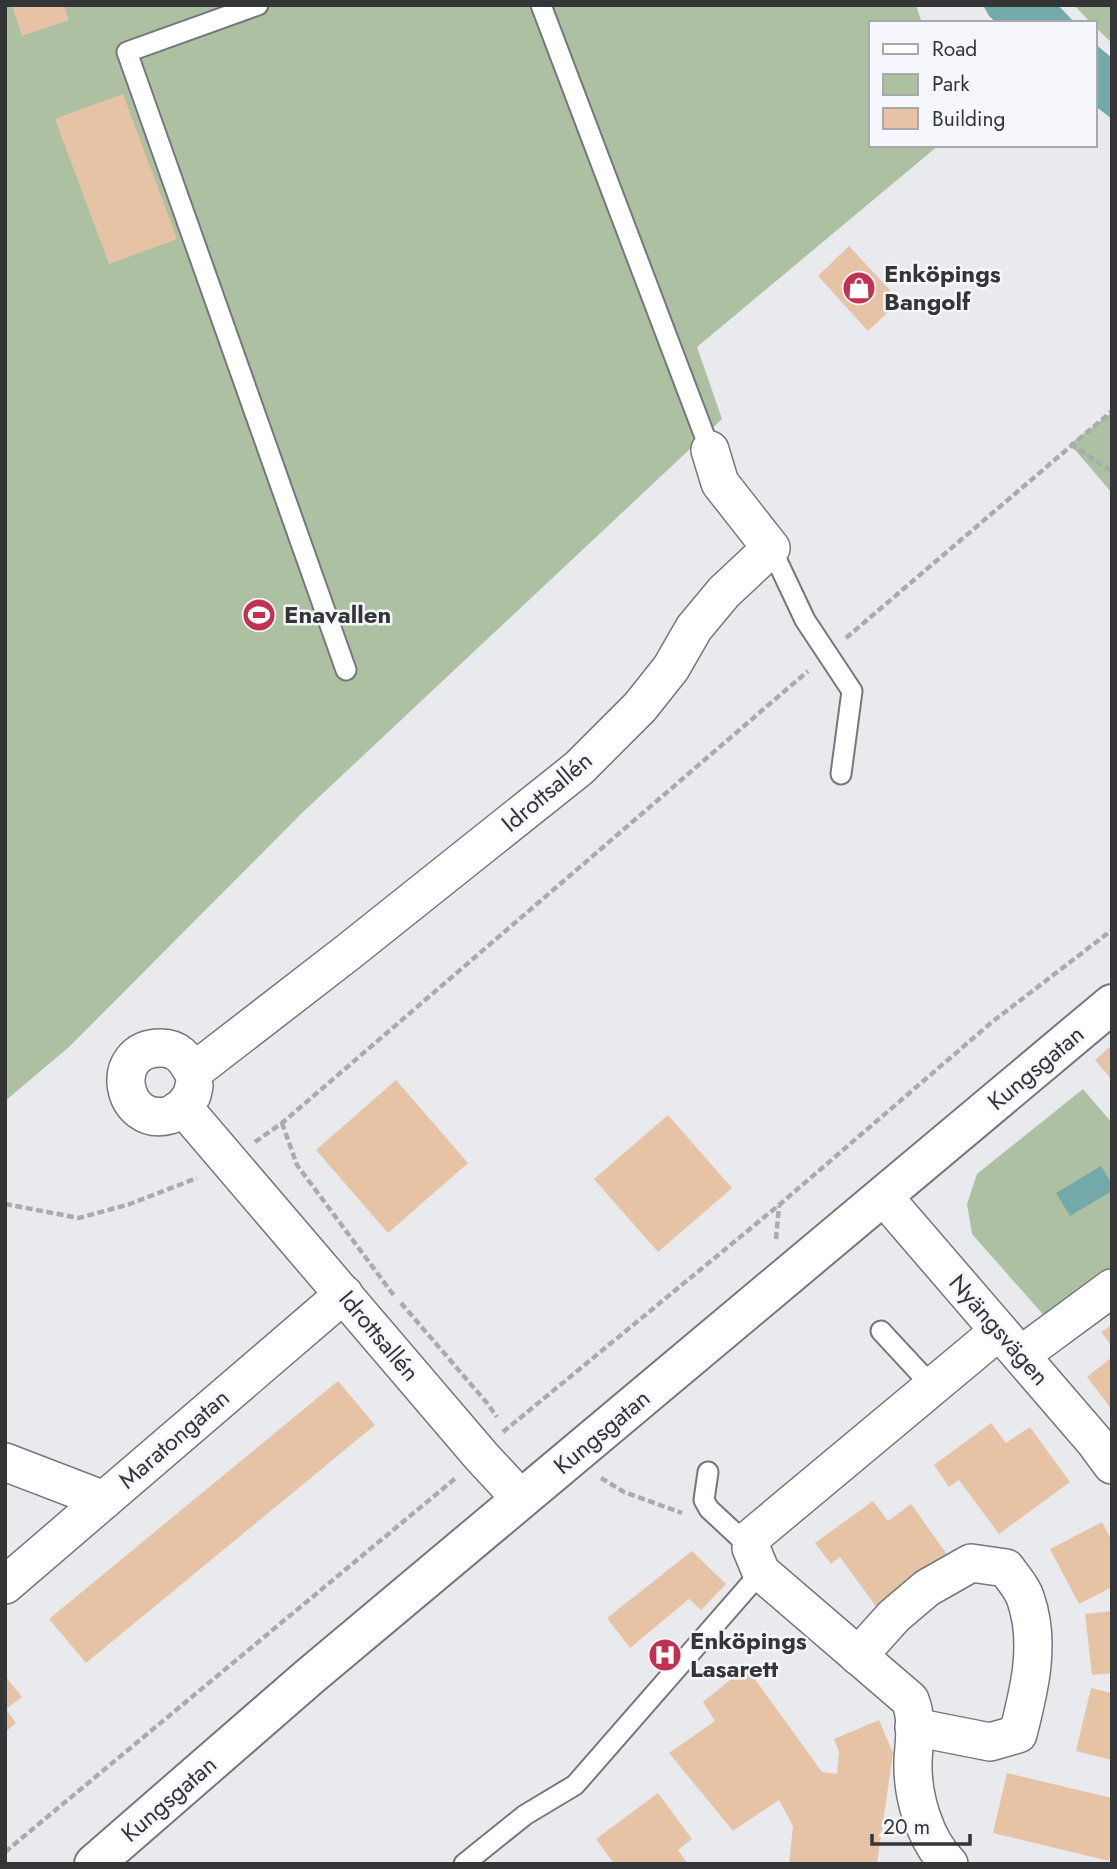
<svg xmlns="http://www.w3.org/2000/svg" width="1117" height="1869" font-family="Jost,sans-serif">
<rect width="100%" height="100%" fill="#e8eaee"/>
<g fill="#adc1a2">
<polygon points="5,5 916,5 922,23 870,23 870,145 939,145 697,347 722,419 303,812 69,1047 5,1101"/>
<polygon points="1074,5 1112,5 1112,43 1094,26 1094,23 1091,23"/>
<polygon points="1112,412 1112,493 1070,444"/>
<polygon points="1083,1089 1112,1123 1112,1266 1047,1319 972,1234 967,1204 977,1174"/>
</g>
<g fill="#73a9a8">
<polygon points="983,5 1058,5 1075,23 997,23 989,16"/>
<polygon points="1094,43 1112,58 1112,119 1094,105"/>
<polygon points="1101,1166 1112,1184 1112,1191 1070,1216 1056,1193"/>
</g>
<g fill="#e7c3a6">
<polygon points="12,5 64,5 69,20 22,36"/>
<polygon points="123,94 177,239 109,264 55,119"/>
<polygon points="849,246 900,301 868,331 818,276"/>
<polygon points="1112,1045 1112,1080 1095,1060"/>
<polygon points="396,1080 468,1163 388,1233 316,1150"/>
<polygon points="668,1115 732,1188 658,1252 594,1179"/>
<polygon points="1112,1325 1112,1346 1101,1332"/>
<polygon points="1112,1357 1112,1410 1087,1377"/>
<polygon points="338,1381 375,1425 86,1663 49,1619"/>
<polygon points="991,1423 1006,1443 1030,1427 1070,1482 999,1534 959,1480 949,1487 934,1465"/>
<polygon points="873,1501 888,1521 911,1504 951,1560 880,1612 840,1557 831,1564 815,1543"/>
<polygon points="1102,1522 1112,1541 1112,1587 1079,1604 1050,1549"/>
<polygon points="692,1551 726,1584 701,1610 689,1599 630,1648 607,1618"/>
<polygon points="1112,1611 1112,1673 1092,1675 1085,1614"/>
<polygon points="746,1667 822,1772 837,1774 839,1752 834,1739 879,1720 893,1753 877,1864 789,1864 793,1826 779,1800 733,1831 669,1753 715,1721 703,1702"/>
<polygon points="5,1676 22,1697 6,1709 16,1723 5,1732"/>
<polygon points="1091,1688 1112,1693 1112,1760 1076,1751"/>
<polygon points="1007,1773 1112,1798 1112,1848 1109,1861 993,1833"/>
<polygon points="658,1793 692,1839 678,1850 688,1864 614,1864 596,1839"/>
</g>
<g fill="none" stroke-linecap="round" stroke-linejoin="round">
<defs>
<g id="service">
<polyline points="258,5 127,52 346,670"/>
<polyline points="541,5 710,450"/>
<polyline points="771,548 805,620 852,691 841,774"/>
<polyline points="881,1331 932,1386"/>
<polyline points="708,1472 704,1500 709,1509 751,1548"/>
<polyline points="464,1864 525,1815 575,1785 761,1572"/>
</g>
<g id="minor">
<polyline points="194,1086 192,1095 183,1107 482,1457 521,1499"/>
<path d="M 183,1107 C 179,1109 174,1114 170,1115 C 121,1129 106,1048 161,1048 C 178,1048 185,1058 193,1072 L 347,953 L 579,768 L 640,707 L 671,668 L 694,628 L 724,592 L 771,548 L 720,483 L 710,450"/>
<polyline points="884,1197 1095,1442 1112,1465"/>
<polyline points="1021,1355 1112,1288"/>
<polyline points="5,1462 104,1500"/>
<polyline points="5,1585 344,1294"/>
<path d="M 858,1656 L 894,1616 L 927,1588 L 971,1563 L 1006,1568 C 1013,1578 1023,1589 1026,1600 C 1041,1644 1029,1691 1018,1734 L 990,1742 L 914,1727"/>
<path d="M 949,1864 C 924,1839 912,1795 913,1761 C 914,1741 918,1719 910,1700 L 761,1572 L 751,1548 L 752,1537 L 999,1331"/>
</g>
<polyline id="tertiary" points="94,1864 309,1677 1112,1004"/>
</defs>
<use href="#service" stroke="#75777b" stroke-width="23"/>
<use href="#minor" stroke="#75777b" stroke-width="40"/>
<use href="#tertiary" stroke="#75777b" stroke-width="42"/>
<g stroke="#a9abae" stroke-width="4.5" stroke-dasharray="7 3.5" stroke-linecap="butt">
<polyline points="1070,444 1112,471"/>
<polyline points="846,638 1112,411"/>
<polyline points="282,1123 297,1165 395,1297"/>
<polyline points="255,1142 282,1123 808,671"/>
<polyline points="5,1204 79,1218 130,1204 197,1178"/>
<polyline points="776,1239 779,1206"/>
<polyline points="401,1303 487,1403 497,1417"/>
<polyline points="503,1432 779,1205 992,1022 1112,930"/>
<polyline points="601,1478 624,1492 682,1513"/>
<polyline points="5,1852 457,1477"/>
</g>
<use href="#service" stroke="#fff" stroke-width="19"/>
<use href="#minor" stroke="#fff" stroke-width="37"/>
<use href="#tertiary" stroke="#fff" stroke-width="38"/>
</g>
<defs>
<symbol id="shop-disc" viewBox="-11 -11 22 22"><circle r="9.5" fill="#c13152" stroke="#f5f7fc"/><path d="M-5-2.5h2.3a2.7 3.5 0 0 1 5.4 0H5L5.5 6h-11ZM-1.5-2.5h3a1.5 2.3 0 0 0-3 0Z" fill="#fff"/></symbol>
<symbol id="stadium-disc" viewBox="-11 -11 22 22"><circle r="9.5" fill="#c13152" stroke="#f5f7fc"/><path d="M0-5a6.5 5 0 1 0 0 10a6.5 5 0 1 0 0-10ZM-3.5-1.8h7v3.6h-7Z" fill="#fff"/></symbol>
<symbol id="hospital-disc" viewBox="-11 -11 22 22"><circle r="9.5" fill="#c13152" stroke="#f5f7fc"/><path d="M-5-5h3v3.5h4V-5h3V5h-3V1.5h-4V5h-3Z" fill="#fff"/></symbol>
</defs>
<g fill-rule="evenodd">
<use href="#shop-disc" x="840" y="269" width="38" height="38"/>
<use href="#stadium-disc" x="240" y="596" width="38" height="38"/>
<use href="#hospital-disc" x="646" y="1636" width="38" height="38"/>
</g>
<g text-anchor="middle" stroke-width="5" stroke-linejoin="round" paint-order="stroke">
<g font-size="24" font-weight="bold" fill="#343536" stroke="#f5f7fc" text-anchor="start">
<text x="884" y="282">Enköpings<tspan x="884" dy="28">Bangolf</tspan></text>
<text x="284" y="623">Enavallen</text>
<text x="690" y="1649">Enköpings<tspan x="690" dy="28">Lasarett</tspan></text>
</g>
<g font-size="24" fill="#343536" stroke="#f5f7fc">
<text transform="translate(547 792) rotate(-40)" y="8">Idrottsallén</text>
<text transform="translate(1036 1068) rotate(-40)" y="8">Kungsgatan</text>
<text transform="translate(999 1330) rotate(49)" y="8">Nyängsvägen</text>
<text transform="translate(379 1336) rotate(50)" y="8">Idrottsallén</text>
<text transform="translate(602 1432) rotate(-40)" y="8">Kungsgatan</text>
<text transform="translate(174 1439) rotate(-41)" y="8">Maratongatan</text>
<text transform="translate(169 1799) rotate(-41)" y="8">Kungsgatan</text>
</g>
</g>
<rect width="1117" height="1869" fill="none" stroke="#343536" stroke-width="14"/>
<rect x="869" y="21" width="228" height="126" fill="#f5f7fc" stroke="#a8a9ad" stroke-width="2"/>
<rect x="883" y="44" width="35" height="10" fill="#ffffff" stroke="#a8a9ad" stroke-width="2"/>
<text x="932" y="56" font-size="21" fill="#343536">Road</text>
<rect x="883" y="74" width="35" height="21" fill="#adc1a2" stroke="#a8a9ad" stroke-width="2"/>
<text x="932" y="91" font-size="21" fill="#343536">Park</text>
<rect x="883" y="108" width="35" height="21" fill="#e7c3a6" stroke="#a8a9ad" stroke-width="2"/>
<text x="932" y="126" font-size="21" fill="#343536">Building</text>
<path d="M872 1834v10h98v-10" fill="none" stroke="#343536" stroke-width="3.5"/>
<text x="883" y="1834" font-size="21" fill="#343536" stroke="#f5f7fc" stroke-width="5" paint-order="stroke">20 m</text>
</svg>
